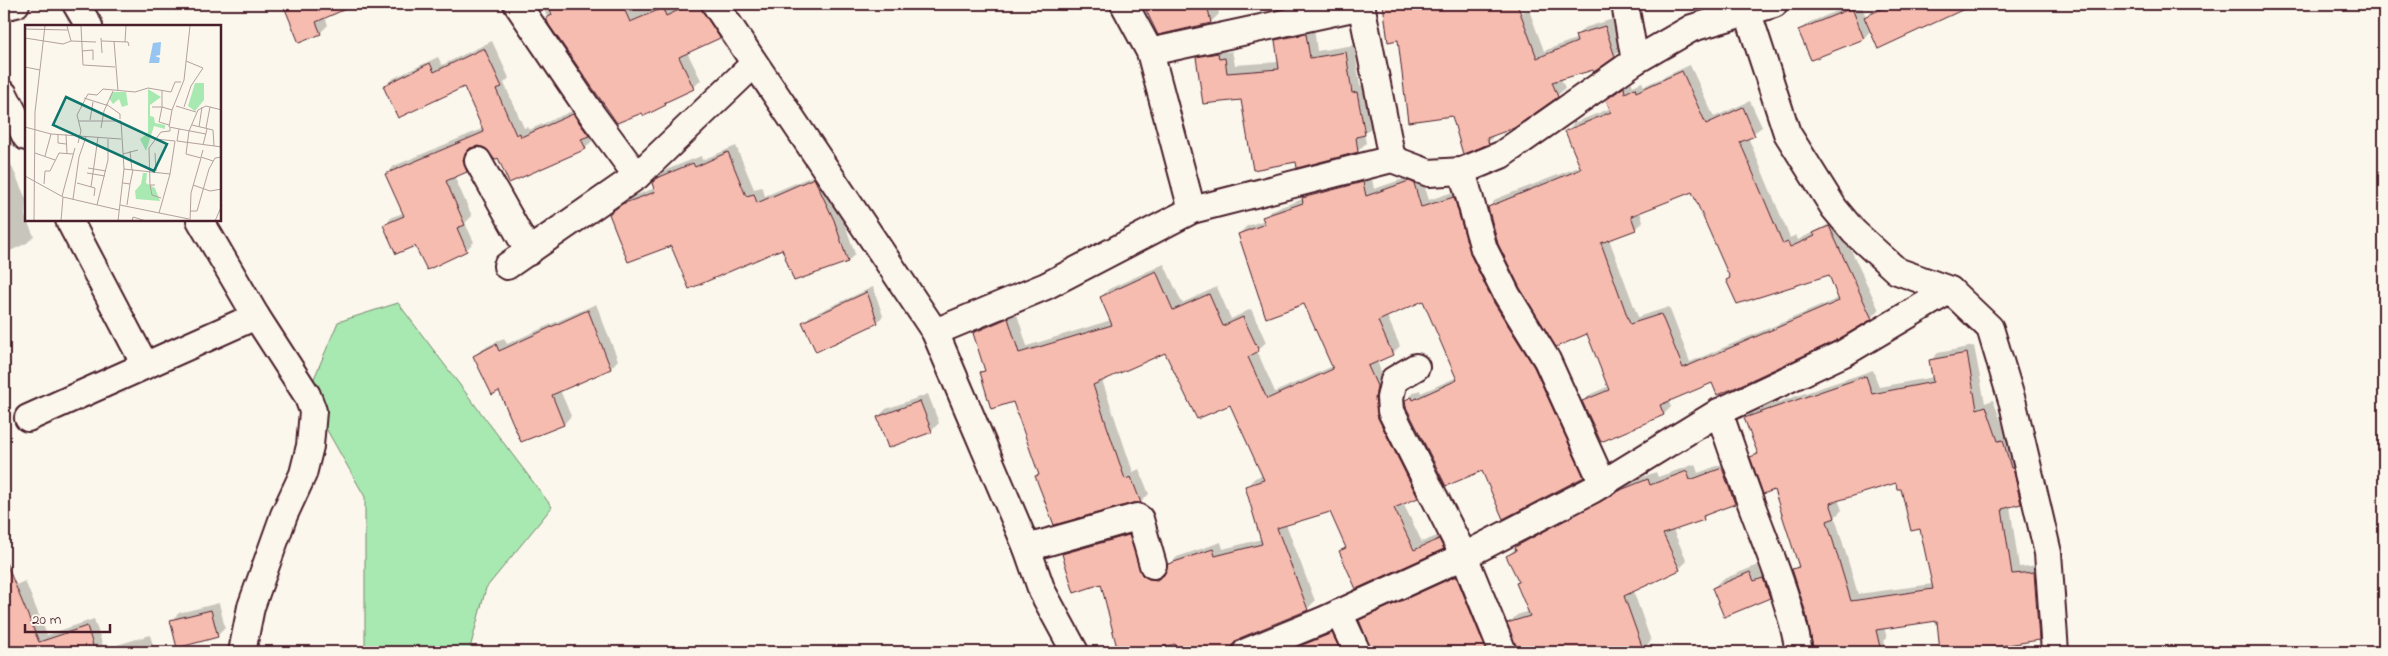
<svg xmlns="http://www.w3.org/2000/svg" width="2388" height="656" font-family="'Indie Flower',sans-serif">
<rect width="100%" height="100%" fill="#fbf7ec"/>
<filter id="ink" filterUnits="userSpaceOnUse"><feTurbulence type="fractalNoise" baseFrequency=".02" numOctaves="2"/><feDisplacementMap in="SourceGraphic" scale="10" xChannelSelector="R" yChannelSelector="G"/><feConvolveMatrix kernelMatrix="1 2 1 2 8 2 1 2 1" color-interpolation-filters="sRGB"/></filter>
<g filter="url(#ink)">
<polygon fill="#a8e9b2" stroke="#79846e" points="398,303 552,507 486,588 469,652 365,652 365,497 307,395 338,322"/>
<g fill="#0003" fill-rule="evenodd">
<polygon points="284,4 354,4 325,17 328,25 320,33 300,42"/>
<polygon points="381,4 398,4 383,10"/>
<polygon points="541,4 710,4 727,29 719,37 687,52 701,80 693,88 671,98 665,104 551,25"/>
<polygon points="1144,4 1217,4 1219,14 1211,22 1158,34"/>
<polygon points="1384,4 1459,4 1464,28 1498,21 1529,10 1544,51 1578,38 1577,35 1584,28 1613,19 1622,48 1614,56 1593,68 1561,78 1565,88 1557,96 1495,134 1488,143 1453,115 1399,39 1387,17"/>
<polygon points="1657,4 1678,4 1659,9"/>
<polygon points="1854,4 1861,4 1866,17 1873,10 1886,4 1968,4 1964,7 1871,30 1864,38 1812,59 1800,30 1808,23"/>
<polygon points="1314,27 1317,51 1354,45 1360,86 1365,85 1373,126 1364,134 1366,143 1358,151 1298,166 1297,160 1242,98 1197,58 1205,50 1225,46 1226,52 1232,51 1235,65 1279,62 1276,41 1284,33"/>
<polygon points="492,41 509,78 504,83 524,128 527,127 529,130 581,107 595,127 589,133 593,140 585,148 499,157 486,147 478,145 472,146 470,152 474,163 466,171 454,176 472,216 465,223 474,242 466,250 416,244 385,225 392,217 403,213 387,174 394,166 484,128 465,85 384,86 392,79 438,57 442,65"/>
<path d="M 1690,65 L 1714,117 L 1750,101 L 1762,127 L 1748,137 L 1790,238 L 1796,235 L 1798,240 L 1837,220 L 1879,310 L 1871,318 L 1668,400 L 1671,407 L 1664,414 L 1601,441 L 1583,401 L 1591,394 L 1609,386 L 1587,332 L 1489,207 L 1496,199 L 1581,166 L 1567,131 L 1574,123 L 1611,108 L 1608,100 L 1615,92 L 1631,81 L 1633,86 L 1642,82 L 1644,86 ZM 1693,191 L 1730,277 L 1727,280 L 1830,274 L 1839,298 L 1690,362 L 1669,307 L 1638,317 L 1609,239 L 1636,229 L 1643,222 L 1640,212 Z"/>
<polygon points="4,107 17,142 5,151 26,199 25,216 34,236 27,243 4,254"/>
<polygon points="736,146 754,189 762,187 765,196 822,172 841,212 855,254 848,261 783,247 671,244 610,214 631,197 655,188 653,183 666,170 701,156 702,160"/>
<polygon points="1371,174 1374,189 1418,174 1421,175 1429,200 1462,189 1591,468 1583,476 1483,469 1406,400 1415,392 1420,390 1421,393 1457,377 1424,299 1387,316 1400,346 1392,354 1377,361 1425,488 1417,497 1403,503 1422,542 1447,532 1451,540 1443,548 1357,587 1340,552 1347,545 1331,510 1286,524 1315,601 1307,609 1225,642 1229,652 1179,652 1176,642 1136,652 1119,652 1102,583 1063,554 1072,546 1137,528 1158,572 1166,572 1169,565 1177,557 1221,542 1223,549 1262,539 1247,486 1255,478 1263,475 1230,403 1166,351 1102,380 1133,472 1139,469 1149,494 1141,502 1037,477 1040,474 1014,401 982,373 986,368 974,333 982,325 1016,311 1027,346 1111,320 1101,297 1109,289 1164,264 1182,303 1217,287 1231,319 1251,309 1266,342 1257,351 1275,392 1333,366 1304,302 1239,234 1247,226 1265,220 1264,218 1272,210 1303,199 1311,190"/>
<polygon points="873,287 883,316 877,322 804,322 810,316"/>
<polygon points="596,304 618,360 611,368 560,390 571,416 564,424 522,441 500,389 474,356 482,349 504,338 507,344"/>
<path d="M 1974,346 L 1985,403 L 1993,400 L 2006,434 L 2010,433 L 2028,496 L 2021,503 L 2010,506 L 2019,567 L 2041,565 L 2046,631 L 2039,639 L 2020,641 L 2021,652 L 1941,652 L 1939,620 L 1884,627 L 1887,638 L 1884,641 L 1888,652 L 1814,652 L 1811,630 L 1793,570 L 1800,563 L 1774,488 L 1752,458 L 1758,452 L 1745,419 L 1752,411 L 1873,370 L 1879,387 L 1934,377 L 1931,360 L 1938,353 ZM 1897,481 L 1921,528 L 1933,584 L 1858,594 L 1835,517 L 1842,510 L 1838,499 Z"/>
<polygon points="928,394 939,423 931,431 878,417 886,409"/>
<polygon points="1730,461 1743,495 1735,503 1709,512 1703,519 1673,530 1687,561 1679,569 1633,590 1651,641 1643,649 1633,652 1519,652 1509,623 1517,615 1529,611 1520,581 1508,556 1524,539 1632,481 1656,472 1658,477 1695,464 1698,473"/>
<polygon points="1758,565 1761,573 1771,571 1777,589 1769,597 1713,588 1721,580"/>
<polygon points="1464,569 1499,652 1373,652 1364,629 1394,601"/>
<polygon points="25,581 47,635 94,619 104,649 150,635 155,652 4,652 4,590"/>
<polygon points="219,603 225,628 217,636 171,621 179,613"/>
<polygon points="1344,634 1354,652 1304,652"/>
</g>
<g fill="#f7bcb0" stroke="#4a1f2b" fill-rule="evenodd">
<polygon points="283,4 357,4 316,22 321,34 299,43"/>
<polygon points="548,4 622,4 630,22 663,8 666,16 692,4 700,4 703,12 720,38 679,57 694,89 664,103 666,105 644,116 642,113 617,123 549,25 546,18 552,15"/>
<polygon points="1143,4 1207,4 1211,23 1158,35"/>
<polygon points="1383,4 1517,4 1537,58 1577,42 1575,35 1605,26 1615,57 1594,72 1593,70 1552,82 1558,97 1514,128 1487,138 1489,144 1463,154 1452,116 1408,122 1398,40 1388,42"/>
<polygon points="1892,4 1975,4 1878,49 1864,17"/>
<polygon points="1852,8 1864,39 1811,60 1798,30"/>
<polygon points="1306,34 1310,58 1346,52 1352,93 1357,92 1365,135 1356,137 1358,152 1297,168 1296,162 1253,170 1241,100 1203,104 1196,57 1218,53 1219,59 1225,58 1227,73 1279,69 1275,40"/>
<polygon points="484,48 502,87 496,89 516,135 520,133 521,137 573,114 589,136 581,139 586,149 509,183 498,158 495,160 485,148 478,146 470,148 465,154 463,160 467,172 446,181 465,225 457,228 467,251 427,270 415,246 396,254 383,225 404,216 385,174 484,132 464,87 398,118 383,86 430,63 434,72"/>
<path d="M 1682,71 L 1706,124 L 1743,107 L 1755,136 L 1740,142 L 1783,244 L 1788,242 L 1790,247 L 1815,236 L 1813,233 L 1829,226 L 1872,319 L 1837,340 L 1732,389 L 1717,395 L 1712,383 L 1660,405 L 1664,415 L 1601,442 L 1582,401 L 1609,390 L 1587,334 L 1556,347 L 1520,288 L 1498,244 L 1488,207 L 1581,169 L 1565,131 L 1611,112 L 1606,100 L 1624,87 L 1625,93 L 1635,88 L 1636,92 ZM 1692,192 L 1730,278 L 1726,280 L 1737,304 L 1829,275 L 1839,301 L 1683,368 L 1661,314 L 1630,324 L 1601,243 L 1636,230 L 1631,216 Z"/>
<polygon points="728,152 746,196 754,194 757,203 814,178 834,220 848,262 794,281 782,249 689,289 671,246 628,262 609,214 622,204 655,192 652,183 657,178 693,163 695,167"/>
<polygon points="1409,181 1414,183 1421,207 1454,197 1471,256 1494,303 1534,367 1584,477 1503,519 1482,471 1446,486 1406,407 1405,400 1412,397 1413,400 1457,380 1423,301 1378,321 1393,355 1368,366 1377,386 1375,399 1378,418 1418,498 1394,508 1414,550 1439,539 1444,549 1356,589 1339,551 1346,548 1330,512 1277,528 1308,610 1240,638 1234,643 1231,652 1177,652 1175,644 1142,652 1118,652 1101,584 1074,593 1062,554 1129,535 1142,575 1149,579 1157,580 1164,575 1168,564 1213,549 1215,556 1262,544 1245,486 1264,480 1230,405 1197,419 1165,353 1093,385 1125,479 1131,477 1141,503 1133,503 1054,525 1035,476 1039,475 1013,402 991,409 980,372 985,371 973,333 1008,318 1019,353 1112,325 1100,297 1156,271 1173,310 1209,294 1223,326 1243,317 1259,351 1248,357 1267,399 1333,369 1304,304 1266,318 1238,234 1265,224 1262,217 1303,203 1302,198 1363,182 1366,196"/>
<polygon points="867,292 878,323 816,352 802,322"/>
<polygon points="588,310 611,369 552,395 564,425 521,442 499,391 492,395 473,356 496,344 499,351"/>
<path d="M 1967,353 L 1977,409 L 1986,406 L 1998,441 L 2003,440 L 2011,468 L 2013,468 L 2021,504 L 2002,509 L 2012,574 L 2034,572 L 2039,640 L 1963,652 L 1940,652 L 1937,621 L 1876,630 L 1880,647 L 1858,652 L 1814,652 L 1806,613 L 1792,569 L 1799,567 L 1774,490 L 1763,494 L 1750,457 L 1758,454 L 1744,418 L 1866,376 L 1872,394 L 1933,382 L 1929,360 ZM 1896,483 L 1897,489 L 1901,489 L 1911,531 L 1920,529 L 1933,589 L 1851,601 L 1827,521 L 1835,518 L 1830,503 Z"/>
<polygon points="920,401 932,432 888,448 877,417"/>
<polygon points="1722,468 1735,504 1703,516 1704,520 1663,534 1680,570 1624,596 1644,652 1518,652 1507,623 1530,616 1516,583 1519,582 1506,556 1516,551 1515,547 1623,489 1648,479 1650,485 1687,471 1690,480"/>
<polygon points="4,558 39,642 87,626 95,652 9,652 4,639"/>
<polygon points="1750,572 1754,581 1763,578 1770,598 1724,617 1712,588"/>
<polygon points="1456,576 1487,652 1372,652 1359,620"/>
<polygon points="211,610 218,637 177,648 170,620"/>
<polygon points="1332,633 1341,652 1285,652 1330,634"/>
</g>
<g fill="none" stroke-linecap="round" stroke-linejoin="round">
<defs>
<g id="minor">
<polyline points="76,4 89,26"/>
<polyline points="517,4 593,116 637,176"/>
<polyline points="715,4 935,332 1027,548 1042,591 1075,652"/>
<polyline points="1124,4 1150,52 1192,210"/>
<polyline points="1361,4 1392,159"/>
<polyline points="1625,4 1635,61"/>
<polyline points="1745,4 1787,133 1834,208 1854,232 1897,271 1950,290 1990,328 2013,404 2048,553 2055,652"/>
<polyline points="4,7 16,4"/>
<polyline points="1150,52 1362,6"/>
<polyline points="4,94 26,137"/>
<polyline points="478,161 529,252"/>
<polyline points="1462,171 1484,249 1507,295 1547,360 1603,484"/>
<polyline points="69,220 145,365"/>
<polyline points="200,220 256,316 307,395 313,411 310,446 303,474 284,515 251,607 242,652"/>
<polyline points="507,266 637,176 754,64"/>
<polyline points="935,332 1046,286 1192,210 1392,159 1429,173 1462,171 1501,155 1635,61 1692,28 1774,4"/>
<polyline points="1416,367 1394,380 1390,398 1391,411 1464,556 1503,652"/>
<path d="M 1719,412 C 1731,446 1742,480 1755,514 C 1772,559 1791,604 1799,652"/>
<polyline points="28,418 256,316"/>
<polyline points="1027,548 1137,517 1140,519 1153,565"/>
<polyline points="1339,613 1357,652"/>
<polyline points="1246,652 1324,620 1464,556 1592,490 1719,412 1844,353 1950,290"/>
</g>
</defs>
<use href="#minor" stroke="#4a1f2b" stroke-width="30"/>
<use href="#minor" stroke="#fbf7ec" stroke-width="26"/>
</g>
</g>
<g transform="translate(25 25)">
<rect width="196" height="196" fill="#fbf7ec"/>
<path d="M 170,58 L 179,58 L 179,75 L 170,86 L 163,81 ZM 123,64 L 136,72 L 125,80 L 125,91 L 129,92 L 130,98 L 140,100 L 140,104 L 129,101 L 121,126 L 115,114 L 123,108 ZM 88,67 L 101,67 L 103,80 L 97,82 L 94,74 L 88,79 L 84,73 ZM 118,148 L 122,148 L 121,158 L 130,163 L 135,176 L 111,174 L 110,166 L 116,159 Z" fill="#a8e9b2"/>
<path d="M 136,17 L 135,30 L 130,31 L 135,33 L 134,38 L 124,38 L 128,18 Z" fill="#97c5f1"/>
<path fill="none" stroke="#b4a19f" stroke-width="1" d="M 42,1 L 46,16 L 71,17M 56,1 L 58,40 L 90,42M 0,4 L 43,5M 0,13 L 38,19 L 46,16M 76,13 L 77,28M 77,16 L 103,17 L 104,21M 89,16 L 93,66M 100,17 L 101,1M 57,26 L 68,25 L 68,35M 0,42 L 15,45M 137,66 L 137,82 L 147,85 L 144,102 L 181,109M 59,73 L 81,80M 81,79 L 95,89 L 95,94M 151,81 L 171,87M 127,82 L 137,82 L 134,97 L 144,100M 159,82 L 166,61 L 178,43 L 161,36M 147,85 L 159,55 L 165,1M 65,95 L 68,77M 54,96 L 96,96 L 99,144 L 93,196M 167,100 L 188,105 L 189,121M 0,102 L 26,109 L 96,114M 174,102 L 177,82M 76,103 L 79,86 L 88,66M 181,103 L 185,82M 154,104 L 152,116 L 197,122M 33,109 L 33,118 L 41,119M 41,109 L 42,129M 131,114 L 150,116M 53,118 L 56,106 L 52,90 L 63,69 L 72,70 L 78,64 L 110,67 L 123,63 L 146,67 L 150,57 L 156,57M 178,120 L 182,104M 178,125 L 176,132 L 188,136M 105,126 L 107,145M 10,128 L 30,135M 130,128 L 131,146M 98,129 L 113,125M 20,131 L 26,109M 63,143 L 81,146M 99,144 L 145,149 L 150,116M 62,148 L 80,151M 0,151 L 38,172 L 94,185M 52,158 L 70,163 L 69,171M 98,158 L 105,159 L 108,145M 19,159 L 20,146 L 25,146 L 34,128 L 48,129M 125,160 L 127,170 L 136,173M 130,160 L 125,160 L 124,123 L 136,107 L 145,106 L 145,103M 168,160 L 185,166 L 197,164M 66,162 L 73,112M 37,171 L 50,123M 48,174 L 54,132 L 61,112M 72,180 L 83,135 L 83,114M 95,180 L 164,194M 102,180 L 105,159M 165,186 L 172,186 L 184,144 L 190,133 L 197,132M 134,188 L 145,149M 9,196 L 10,87 L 20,1M 36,196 L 38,172M 107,196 L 108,192 L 121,196M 165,196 L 166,168 L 176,133 L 161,129 L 164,106 L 173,85 L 181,81 L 197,85M 190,196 L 197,180"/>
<path fill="#0f766e" fill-opacity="0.15" stroke="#0f766e" stroke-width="2.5" d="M 41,72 L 142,119 L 129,146 L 28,100 Z"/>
<rect width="196" height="196" fill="none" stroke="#4a1f2b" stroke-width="2.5"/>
</g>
<rect width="2388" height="656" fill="none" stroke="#fbf7ec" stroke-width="20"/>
<rect x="10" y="10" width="2368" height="636" fill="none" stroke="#4a1f2b" stroke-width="2" filter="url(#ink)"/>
<path d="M25 624v8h85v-8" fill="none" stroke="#4a1f2b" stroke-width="2.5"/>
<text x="32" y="624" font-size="15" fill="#4a1f2b" stroke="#fbf7ec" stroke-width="4" paint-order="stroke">20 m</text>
</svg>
